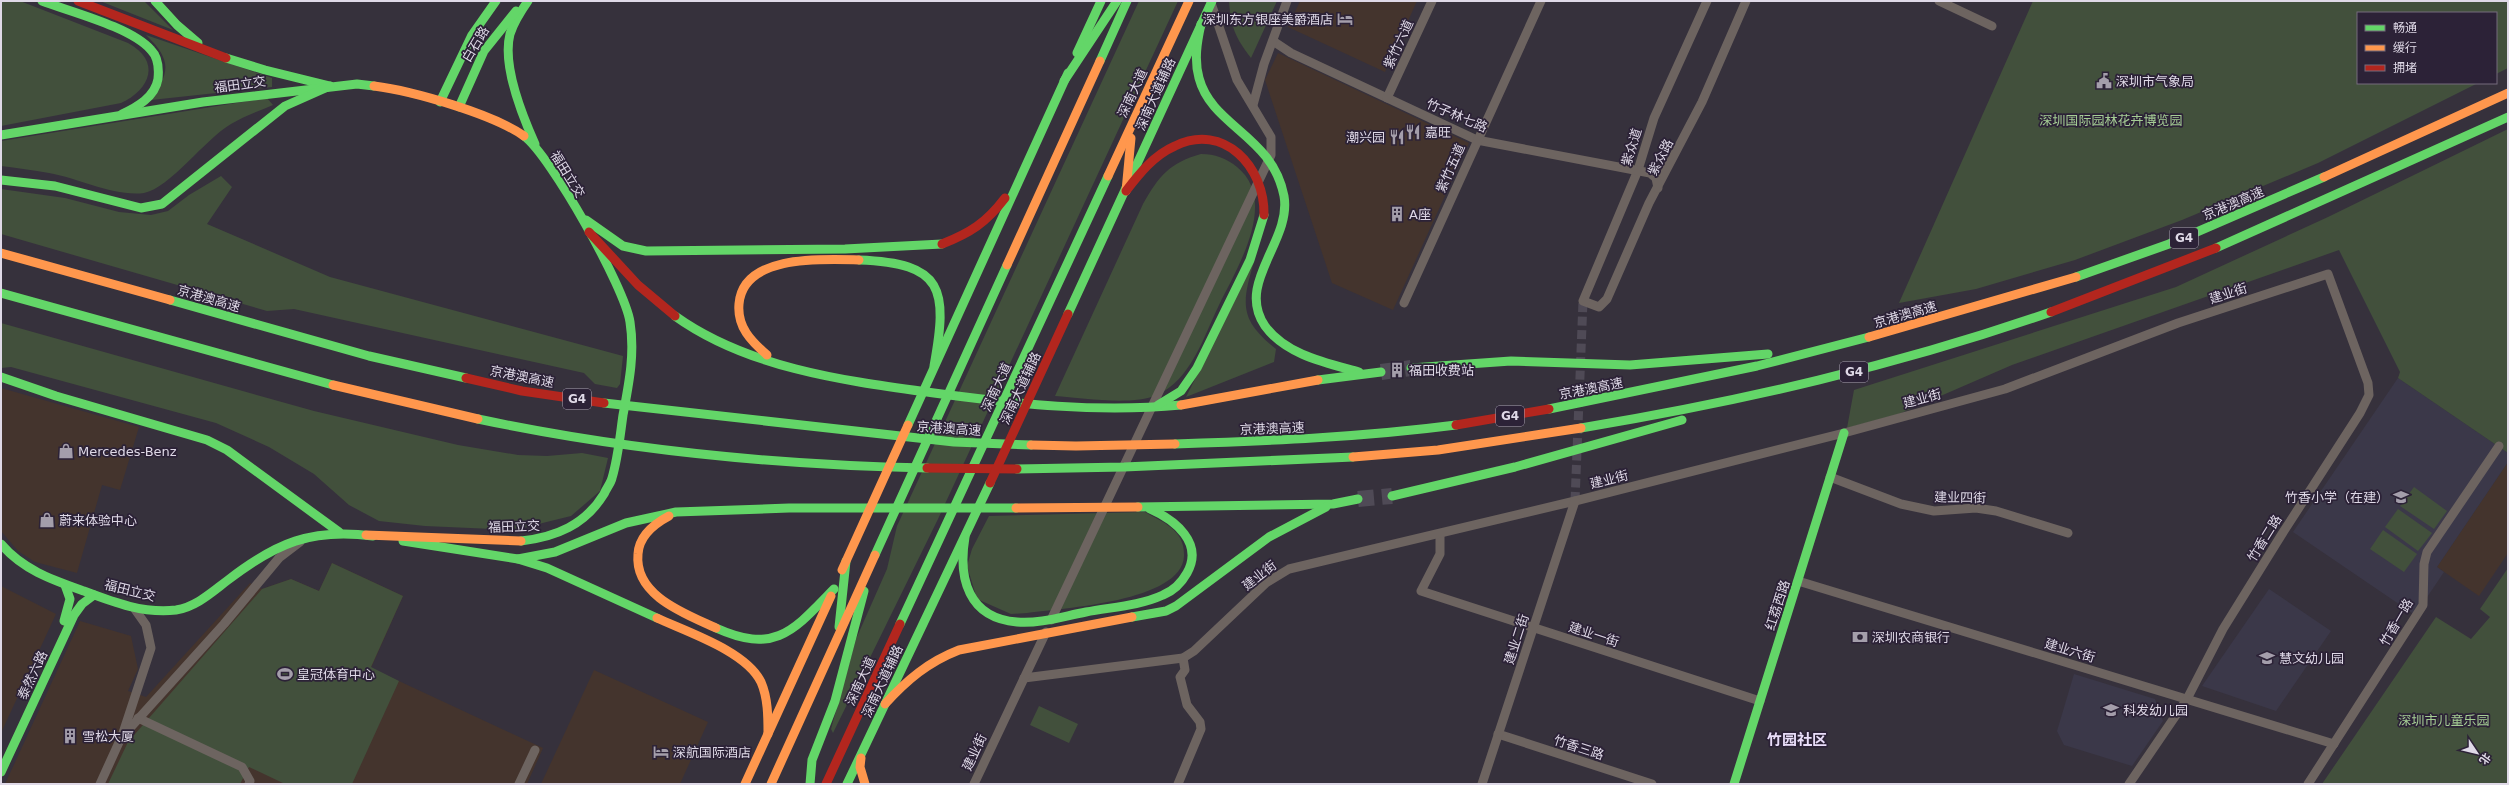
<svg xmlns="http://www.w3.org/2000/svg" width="2509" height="785" font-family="'DejaVu Sans','Noto Sans SC',sans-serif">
<rect width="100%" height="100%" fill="#36313c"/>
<g fill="#44342d">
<polygon points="1300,1 1417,1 1385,72 1288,27"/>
<polygon points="1278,53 1469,143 1393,310 1332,283 1265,80"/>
<polygon points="1,388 139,427 120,490 102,485 77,573 35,562 18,551 1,531"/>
<polygon points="2508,462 2508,553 2479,596 2437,567"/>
<polygon points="332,563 403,596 371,668 543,748 527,784 5,784 80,621 131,636 138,669 128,691 146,697 250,583 262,589 291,579 319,591"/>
<polygon points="1,586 56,614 1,733"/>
<polygon points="594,670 708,722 680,784 541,784"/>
</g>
<g fill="#3b3849">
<polygon points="2398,378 2508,453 2508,462 2437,567 2444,572 2415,615 2293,532"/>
<polygon points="2269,589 2331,631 2276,711 2202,686"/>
<polygon points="2074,674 2155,699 2163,721 2132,766 2064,745 2057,731"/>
</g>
<g fill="#42503c">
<path d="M 1,1 L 20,1 L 128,43 C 161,61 151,89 121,103 L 1,126 Z"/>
<polygon points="100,1 144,1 173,30"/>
<polygon points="1139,1 1178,1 938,519 833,733 831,729 856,639 887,569 897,526"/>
<path d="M 1229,1 L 1277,1 L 1251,58 C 1235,37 1231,28 1229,1 Z"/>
<polygon points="2033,1 2508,1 2508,68 2496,74 2496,13 2358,13 2358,83 2478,83 2318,163 2182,220 2075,260 1976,289 1899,303"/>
<path d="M 146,35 L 272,78 L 272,87 L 151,100 C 170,72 172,60 146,35 Z"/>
<path d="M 267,98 L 273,105 C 259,111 244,116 231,124 C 205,139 170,188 144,193 C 115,197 78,178 49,173 C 33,170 17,168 1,166 L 1,141 Z"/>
<polygon points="2508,129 2508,453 2398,378 2400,372 2339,250 2012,365 1899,414 1847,428 1854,390 2176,287 2328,217"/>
<path d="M 1201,154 C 1215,154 1226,158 1237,167 C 1279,201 1237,268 1219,305 C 1204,336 1191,380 1157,395 C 1131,406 1083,398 1055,396 L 1143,204 C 1159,176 1169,163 1201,154 Z"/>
<polygon points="221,176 232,187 207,224 330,277 623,356 620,384 617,388 595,384 584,373 294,309 267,311 1,234 1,189 65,198 119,212 151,215 168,211 189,195"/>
<path d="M 1254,262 C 1241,305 1240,320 1276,349 L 1274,362 L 1186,397 Z"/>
<polygon points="1,323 314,411 458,445 518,455 547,456 582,453 608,458 600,491 571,516 514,530 425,526 379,521 349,505 314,474 269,447 216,423 11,367 1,368"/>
<polygon points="2414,487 2447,511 2434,529 2400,506"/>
<polygon points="2398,509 2432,533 2418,551 2385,527"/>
<path d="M 1145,512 C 1164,523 1185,530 1184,556 C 1182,602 1062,608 1027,613 L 1011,614 L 977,599 L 967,566 L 972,549 L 989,516 Z"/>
<polygon points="2383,530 2417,554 2404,572 2370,549"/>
<polygon points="332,563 403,596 371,667 399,681 352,784 285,784 249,767 240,784 108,784 128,742 262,589 291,579 319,591"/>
<polygon points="2508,568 2508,784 2322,784 2436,617 2471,639 2490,617 2480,609"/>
<polygon points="1039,706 1078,724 1069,743 1030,725"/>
</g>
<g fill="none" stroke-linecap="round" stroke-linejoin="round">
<polyline stroke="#4f4a56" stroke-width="9" stroke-dasharray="9 4.5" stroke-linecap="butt" points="1575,501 1583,301"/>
<g stroke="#4f4a56" stroke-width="16" stroke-dasharray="16 8" stroke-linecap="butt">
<polyline points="1381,372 1411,368"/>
<polyline points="1358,499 1392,496"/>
</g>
<g stroke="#6d6460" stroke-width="9">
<polyline points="1707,1 1654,118 1638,170 1583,301 1599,307 1607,299 1649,203 1702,102 1746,1"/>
<polyline points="1939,1 1992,26"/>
<polyline points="1273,41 1291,53 1477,140 1650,173 1656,178 1658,188"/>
<polyline points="1387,98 1432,1"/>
<polyline points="1253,105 1264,64 1287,1"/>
<polyline points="1404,303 1541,1"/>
<polyline points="1830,477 1901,504 1934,511 1976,508 1996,511 2068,533"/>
<polyline points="1440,534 1440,554 1421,591 1760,701"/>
<polyline points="1798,581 2334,744"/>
<polyline points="1051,620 1271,155 1271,137 1237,80 1211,3"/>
<polyline points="1024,678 1183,658 1194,651 1266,583 1289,569 1575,501 1844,433 2005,389 2178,323 2328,274 2368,383 2369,395 2360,413 2282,534 2223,629 2187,699 2129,784"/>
<polyline points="138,718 242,767 250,781 249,784"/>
<polyline points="123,733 151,648 146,625 134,608"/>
<polyline points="1498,734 1652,784"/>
<polyline points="100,784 121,738 224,624 279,558 300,542"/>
<polyline points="519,784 535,750"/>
<polyline points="974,784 1046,632"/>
<polyline points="1178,784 1201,729 1200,722 1187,705 1180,677 1185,670 1183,658"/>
<polyline points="1482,784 1575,501"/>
<polyline points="2308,784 2423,605 2424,564 2427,552 2499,446"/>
</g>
<g stroke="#63d668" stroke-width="9">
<path d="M 42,1 C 71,12 131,27 151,50 C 158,57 159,69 158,79 C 155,97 137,107 122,114"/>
<polyline points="155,1 177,25 198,43"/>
<path d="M 528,1 C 521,11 514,22 510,34 C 502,65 522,115 535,144"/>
<path d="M 1201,24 C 1197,42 1194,60 1199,78 C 1212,127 1272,135 1284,196 C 1292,241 1235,283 1265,326 C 1286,355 1327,363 1359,372"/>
<polyline points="1077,53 1101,1"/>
<polyline points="226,58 265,70 330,86"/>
<polyline points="1100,61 1127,1"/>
<polyline points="1064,81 1117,1"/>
<polyline points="440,102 472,35 496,1"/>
<polyline points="459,107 484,51 516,11"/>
<polyline points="1,135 203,102 357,84 374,86"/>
<polyline points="1,180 55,186 141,208 162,204 285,106 330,86"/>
<polyline points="586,220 623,246 646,251 845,249 942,244"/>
<polyline points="2216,248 2508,117"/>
<path d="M 859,260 C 944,263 948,289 934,366"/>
<polyline points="2076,277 2169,244 2324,177"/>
<polyline points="1,293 333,385"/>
<polyline points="170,300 369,356 466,378"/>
<polyline points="1068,314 1212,1"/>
<path d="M 675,316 C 749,369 847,381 934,393 C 1016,404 1098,413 1181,405"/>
<polyline points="1411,368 1511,361 1630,365 1768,354"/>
<polyline points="1,377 56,396 207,440 227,450 339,532"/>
<polyline points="1318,380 1381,372"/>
<polyline points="604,403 954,442 1031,445"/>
<polyline points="1158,405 1181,391 1197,368 1250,260 1264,215"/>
<polyline points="1549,409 1757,366 1869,337"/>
<path d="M 478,419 C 625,450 776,465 927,468"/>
<polyline points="908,425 1068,73"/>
<path d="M 1581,428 C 1742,401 1896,366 2051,312"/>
<path d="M 1175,444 C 1270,441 1363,437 1456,425"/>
<polyline points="1017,469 1124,467 1353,457"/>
<polyline points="1392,496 1515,467 1682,420"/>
<polyline points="1138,507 1333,504 1358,499"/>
<path d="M 965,537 C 958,578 968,618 1017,622 C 1040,624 1064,616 1086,612 C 1112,607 1139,606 1163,595 C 1173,591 1182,582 1187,573 C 1204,543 1175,520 1150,509"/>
<polyline points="403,541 518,559 547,568 657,618"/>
<path d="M 521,541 C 556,537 585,525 604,494 C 606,489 611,483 612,478 C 618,458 620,436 623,415 C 629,383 635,354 630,322 C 625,288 551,156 524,136"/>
<path d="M 1,544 C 23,570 53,580 84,591 C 113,602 144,614 176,610 C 196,607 212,592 228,580 C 276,543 311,528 373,536"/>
<polyline points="875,555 1007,265"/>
<polyline points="518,559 555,552 626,523 676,512 789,508 1016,508"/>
<polyline points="1132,617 1166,611 1176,606 1269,537 1326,507"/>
<polyline points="64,621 70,599 65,585"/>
<polyline points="900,624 1108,176"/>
<polyline points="839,627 846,561"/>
<path d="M 716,628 C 776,655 794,630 834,589"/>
<polyline points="1,772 74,615 82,604 94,595"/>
<polyline points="810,784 812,760 835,701 864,591"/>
<polyline points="847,784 990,483"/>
<polyline points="1734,784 1844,433"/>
</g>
<g stroke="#ff974d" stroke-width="9">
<path d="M 374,86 C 413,91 493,114 524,136"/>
<polyline points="1108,176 1189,1"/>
<polyline points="2324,177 2508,93"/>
<polyline points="1126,191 1131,138"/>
<polyline points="1,253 170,300"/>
<polyline points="1007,265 1100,61"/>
<polyline points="1869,337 2076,277"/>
<path d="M 767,355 C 751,341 737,327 739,304 C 743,254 823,259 859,260"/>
<polyline points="333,385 478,419"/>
<polyline points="1181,405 1318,380"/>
<polyline points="1031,445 1076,446 1175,444"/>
<polyline points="1353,457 1438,450 1581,428"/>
<polyline points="1016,508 1138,507"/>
<path d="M 669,516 C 654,524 639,536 638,554 C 634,596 686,614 716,628"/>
<polyline points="366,535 521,541"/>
<polyline points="842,570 908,425"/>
<path d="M 657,618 C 687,632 746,651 761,682 C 768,698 768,717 768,734"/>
<path d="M 885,704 C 907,680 928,662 959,650 L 1132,617"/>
<polyline points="861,758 860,767 865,784"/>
<polyline points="745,784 831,596"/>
<polyline points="771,784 875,555"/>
</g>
<g stroke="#b3261e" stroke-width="9">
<polyline points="78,1 226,58"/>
<path d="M 1126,191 C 1139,174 1154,155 1175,146 C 1224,122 1265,167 1264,215"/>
<polyline points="589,232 638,285 675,316"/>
<path d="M 942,244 C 970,233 986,223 1005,198"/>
<polyline points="2051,312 2216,248"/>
<polyline points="466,378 522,391 604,403"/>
<polyline points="1456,425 1549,409"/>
<polyline points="927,468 1017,469"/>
<polyline points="990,483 1068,314"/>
<polyline points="826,784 900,624"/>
</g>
</g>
<defs>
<symbol id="hotel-bare" viewBox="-9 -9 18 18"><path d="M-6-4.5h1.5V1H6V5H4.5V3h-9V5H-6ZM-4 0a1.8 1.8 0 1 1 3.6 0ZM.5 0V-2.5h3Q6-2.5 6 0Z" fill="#a49eab" stroke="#2c2237" stroke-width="2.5" paint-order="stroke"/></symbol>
<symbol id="civic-bare" viewBox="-9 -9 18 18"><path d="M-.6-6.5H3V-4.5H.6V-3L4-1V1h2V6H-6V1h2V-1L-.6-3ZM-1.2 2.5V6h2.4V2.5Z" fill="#a49eab" stroke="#2c2237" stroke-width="2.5" paint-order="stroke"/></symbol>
<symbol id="restaurant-bare" viewBox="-9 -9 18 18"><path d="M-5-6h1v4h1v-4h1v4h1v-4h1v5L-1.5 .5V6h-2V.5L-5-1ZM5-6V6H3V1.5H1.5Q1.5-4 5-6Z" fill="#a49eab" stroke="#2c2237" stroke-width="2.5" paint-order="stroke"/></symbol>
<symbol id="building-bare" viewBox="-9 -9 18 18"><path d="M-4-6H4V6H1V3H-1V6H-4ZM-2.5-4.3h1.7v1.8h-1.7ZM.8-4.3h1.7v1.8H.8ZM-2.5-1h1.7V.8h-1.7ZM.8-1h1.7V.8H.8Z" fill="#a49eab" stroke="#2c2237" stroke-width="2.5" paint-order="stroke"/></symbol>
<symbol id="shop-bare" viewBox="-9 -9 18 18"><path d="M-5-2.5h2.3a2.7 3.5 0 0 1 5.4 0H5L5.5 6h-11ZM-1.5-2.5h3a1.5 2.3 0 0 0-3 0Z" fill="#a49eab" stroke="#2c2237" stroke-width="2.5" paint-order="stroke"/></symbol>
<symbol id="university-bare" viewBox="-9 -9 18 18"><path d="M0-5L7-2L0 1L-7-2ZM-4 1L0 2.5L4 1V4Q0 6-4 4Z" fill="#a49eab" stroke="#2c2237" stroke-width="2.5" paint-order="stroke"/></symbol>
<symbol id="bank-bare" viewBox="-9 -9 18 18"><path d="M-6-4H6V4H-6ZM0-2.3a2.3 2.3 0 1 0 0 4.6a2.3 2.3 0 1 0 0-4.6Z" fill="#a49eab" stroke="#2c2237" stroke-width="2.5" paint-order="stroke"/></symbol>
<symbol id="school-bare" viewBox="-9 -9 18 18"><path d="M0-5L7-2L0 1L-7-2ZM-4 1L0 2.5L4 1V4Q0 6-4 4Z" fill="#a49eab" stroke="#2c2237" stroke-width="2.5" paint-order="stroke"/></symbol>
<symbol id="stadium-bare" viewBox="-9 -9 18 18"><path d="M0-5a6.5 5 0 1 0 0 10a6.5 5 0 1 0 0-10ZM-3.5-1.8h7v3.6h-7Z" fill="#a49eab" stroke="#2c2237" stroke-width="2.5" paint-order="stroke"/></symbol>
</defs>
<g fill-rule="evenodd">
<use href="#hotel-bare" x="1334" y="8" width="22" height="22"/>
<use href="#civic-bare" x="2093" y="70" width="22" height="22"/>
<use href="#restaurant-bare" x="1402" y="121" width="22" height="22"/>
<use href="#restaurant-bare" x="1386" y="126" width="22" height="22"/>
<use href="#building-bare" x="1386" y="203" width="22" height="22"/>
<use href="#building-bare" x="1386" y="359" width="22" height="22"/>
<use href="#shop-bare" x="55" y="440" width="22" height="22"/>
<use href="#university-bare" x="2390" y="486" width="22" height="22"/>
<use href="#shop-bare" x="36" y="509" width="22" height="22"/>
<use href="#bank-bare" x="1849" y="626" width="22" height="22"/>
<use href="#school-bare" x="2256" y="647" width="22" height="22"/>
<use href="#stadium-bare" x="274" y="663" width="22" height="22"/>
<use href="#school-bare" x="2100" y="699" width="22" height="22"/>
<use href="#building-bare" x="59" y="725" width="22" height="22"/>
<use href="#hotel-bare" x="650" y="741" width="22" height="22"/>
</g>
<g text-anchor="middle" stroke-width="3.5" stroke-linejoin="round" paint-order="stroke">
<g fill="#2c2237" stroke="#a9a2b2" stroke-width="1">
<rect x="2170" y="228" width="28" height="20" rx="3"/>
<rect x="1840" y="362" width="28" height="20" rx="3"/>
<rect x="563" y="389" width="28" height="20" rx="3"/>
<rect x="1496" y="406" width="28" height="20" rx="3"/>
</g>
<g font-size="12" font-weight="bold" fill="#dfd9e7">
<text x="2184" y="242">G4</text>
<text x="1854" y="376">G4</text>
<text x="577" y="403">G4</text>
<text x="1510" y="420">G4</text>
</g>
<g font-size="13" fill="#dfd9e7" stroke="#2c2237" text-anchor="start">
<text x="1333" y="24" text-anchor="end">深圳东方银座美爵酒店</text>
<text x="2116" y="86">深圳市气象局</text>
<text x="1425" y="137">嘉旺</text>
<text x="1385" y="142" text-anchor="end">潮兴园</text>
<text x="1409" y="219">A座</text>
<text x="1409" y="375">福田收费站</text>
<text x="78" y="456">Mercedes-Benz</text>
<text x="2389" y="502" text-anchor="end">竹香小学（在建）</text>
<text x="59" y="525">蔚来体验中心</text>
<text x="1872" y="642">深圳农商银行</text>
<text x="2279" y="663">慧文幼儿园</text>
<text x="297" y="679">皇冠体育中心</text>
<text x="2123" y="715">科发幼儿园</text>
<text x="82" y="741">雪松大厦</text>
<text x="673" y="757">深航国际酒店</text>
</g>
<g font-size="13" fill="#dfd9e7" stroke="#2c2237">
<text transform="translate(475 44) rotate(-59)" y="5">白石路</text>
<text transform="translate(1398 44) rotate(-65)" y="5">紫竹六道</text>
<text transform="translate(240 84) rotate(-8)" y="5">福田立交</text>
<text transform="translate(1132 93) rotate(-65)" y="5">深南大道</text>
<text transform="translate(1155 94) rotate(-66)" y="5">深南大道辅路</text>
<text transform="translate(1457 115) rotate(23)" y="5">竹子林七路</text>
<text transform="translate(1631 147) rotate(-73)" y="5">紫众道</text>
<text transform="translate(1660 157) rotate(-63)" y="5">紫众路</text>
<text transform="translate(1450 168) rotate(-66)" y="5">紫竹五道</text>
<text transform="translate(568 174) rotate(58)" y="5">福田立交</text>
<text transform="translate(2233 203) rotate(-23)" y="5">京港澳高速</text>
<text transform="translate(2228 293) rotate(-18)" y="5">建业街</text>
<text transform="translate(209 298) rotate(16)" y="5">京港澳高速</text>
<text transform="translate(1905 314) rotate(-16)" y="5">京港澳高速</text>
<text transform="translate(522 376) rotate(11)" y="5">京港澳高速</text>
<text transform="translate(996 387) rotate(-65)" y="5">深南大道</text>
<text transform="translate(1020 388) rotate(-65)" y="5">深南大道辅路</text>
<text transform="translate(1591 388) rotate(-11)" y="5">京港澳高速</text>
<text transform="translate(1922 398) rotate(-15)" y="5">建业街</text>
<text transform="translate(949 428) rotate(4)" y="5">京港澳高速</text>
<text transform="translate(1272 428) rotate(-2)" y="5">京港澳高速</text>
<text transform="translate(1609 479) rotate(-14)" y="5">建业街</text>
<text transform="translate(1960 497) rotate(1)" y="5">建业四街</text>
<text transform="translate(514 526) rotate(-2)" y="5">福田立交</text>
<text transform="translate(2264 538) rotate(-58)" y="5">竹香二路</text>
<text transform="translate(1259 575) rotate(-38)" y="5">建业街</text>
<text transform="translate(130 590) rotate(14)" y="5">福田立交</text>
<text transform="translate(1777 605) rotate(-72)" y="5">红荔西路</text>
<text transform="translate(2396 622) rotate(-60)" y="5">竹香一路</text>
<text transform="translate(1594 634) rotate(18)" y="5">建业一街</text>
<text transform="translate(1516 639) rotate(-72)" y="5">建业二街</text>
<text transform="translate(2070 650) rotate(17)" y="5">建业六街</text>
<text transform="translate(32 675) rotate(-65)" y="5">泰然六路</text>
<text transform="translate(860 681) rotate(-65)" y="5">深南大道</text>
<text transform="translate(882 681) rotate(-65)" y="5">深南大道辅路</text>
<text transform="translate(1579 747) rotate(18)" y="5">竹香三路</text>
<text transform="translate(974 752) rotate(-65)" y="5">建业街</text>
</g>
<g font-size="13" fill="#a5cd94" stroke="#2c2237">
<text x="2111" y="125">深圳国际园林花卉博览园</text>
<text x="2444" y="725">深圳市儿童乐园</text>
</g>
<g font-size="15" font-weight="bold" fill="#e9ddf9" stroke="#2c2237">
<text x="1797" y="745">竹园社区</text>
</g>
</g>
<rect width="2509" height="785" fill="none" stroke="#dfd9e7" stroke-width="4"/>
<rect x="2357" y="12" width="140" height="72" fill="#2c2237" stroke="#746b7d"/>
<rect x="2365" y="25" width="20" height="6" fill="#63d668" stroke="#746b7d"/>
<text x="2393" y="32" font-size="12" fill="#dfd9e7">畅通</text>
<rect x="2365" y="45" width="20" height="6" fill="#ff974d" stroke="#746b7d"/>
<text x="2393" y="52" font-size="12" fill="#dfd9e7">缓行</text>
<rect x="2365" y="65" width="20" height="6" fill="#b3261e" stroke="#746b7d"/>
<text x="2393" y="72" font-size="12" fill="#dfd9e7">拥堵</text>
<g transform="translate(2477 753) rotate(125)" stroke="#2c2237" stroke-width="3" paint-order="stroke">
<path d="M0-3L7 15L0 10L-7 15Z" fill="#dfd9e7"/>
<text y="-6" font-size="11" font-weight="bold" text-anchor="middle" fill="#dfd9e7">北</text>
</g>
</svg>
